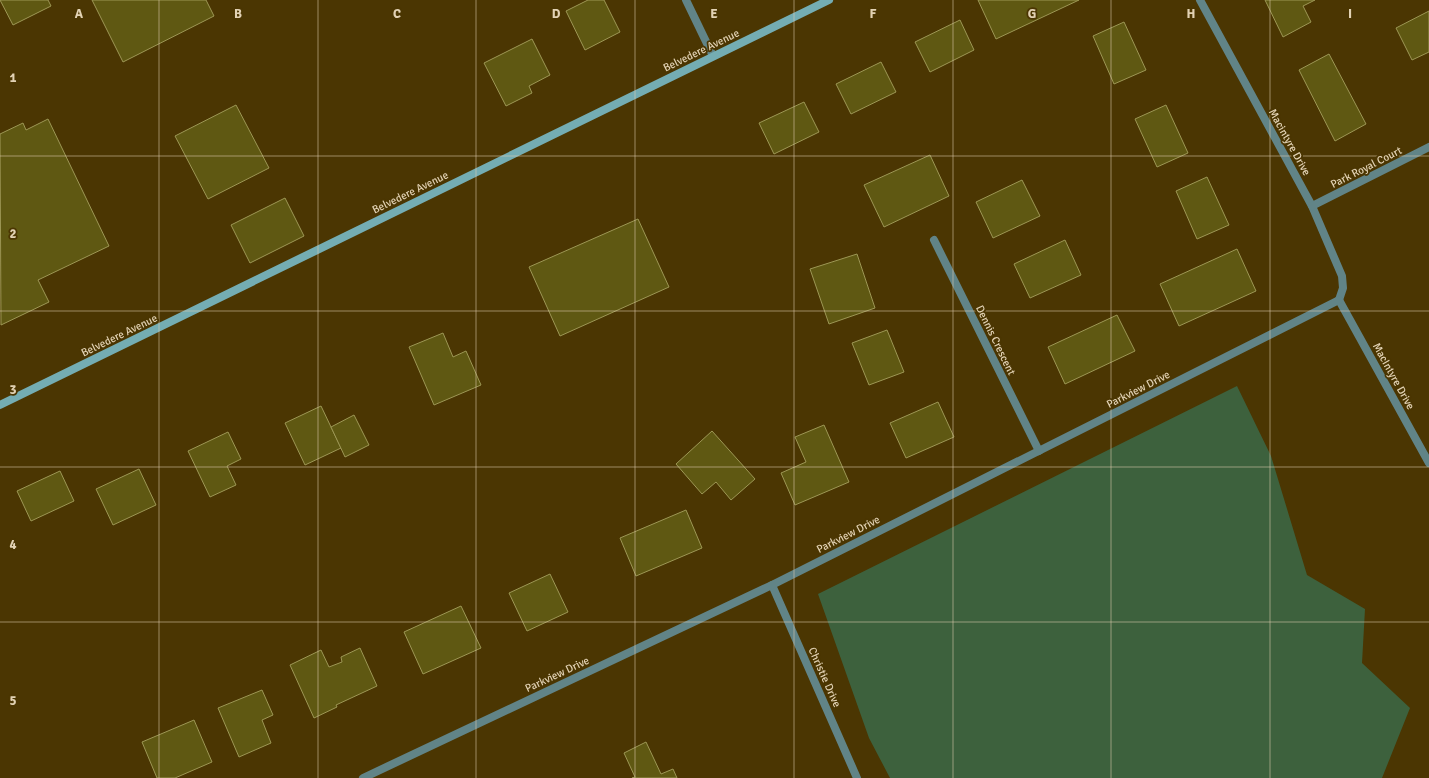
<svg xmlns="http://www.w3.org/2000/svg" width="1429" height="778" font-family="Signika,sans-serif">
<rect width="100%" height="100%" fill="#4b3602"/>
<polygon fill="#3d613d" points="1237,386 1271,456 1307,575 1365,609 1362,663 1410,708 1382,778 890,778 869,738 818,594"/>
<g fill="#5f5812" stroke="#9d9755">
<polygon points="0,0 48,0 51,6 13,25"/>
<polygon points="92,0 206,0 214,16 123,62"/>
<polygon points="588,0 604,0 620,32 585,50 566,11"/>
<polygon points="978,0 1079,0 996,39"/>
<polygon points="1265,0 1315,0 1303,6 1311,22 1283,37"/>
<polygon points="1429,11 1429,52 1412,60 1396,28"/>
<polygon points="960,20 974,50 930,72 915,42"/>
<polygon points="1124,22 1146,70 1114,84 1093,36"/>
<polygon points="532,39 550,75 529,86 532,93 506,106 484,63"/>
<polygon points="1329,54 1366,124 1335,141 1299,70"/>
<polygon points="881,62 896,92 851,114 836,84"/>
<polygon points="804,102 819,132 774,154 759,123"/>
<polygon points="236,105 269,168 208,199 175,136"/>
<polygon points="1166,105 1188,153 1157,167 1135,119"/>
<polygon points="48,119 109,246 38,280 49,302 1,325 0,134 23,123 26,130"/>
<polygon points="930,155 949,196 884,227 864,185"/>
<polygon points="1207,177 1229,225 1197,239 1176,191"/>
<polygon points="1022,180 1040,216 993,238 976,202"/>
<polygon points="285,198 304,236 250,263 231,225"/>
<polygon points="638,219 669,287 560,336 529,267"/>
<polygon points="1065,240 1081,275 1030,298 1014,264"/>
<polygon points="1237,249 1256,291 1179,326 1160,284"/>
<polygon points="857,254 875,308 829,324 810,269"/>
<polygon points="1117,315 1135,351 1065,384 1048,347"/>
<polygon points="887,330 904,372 869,385 852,343"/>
<polygon points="443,333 453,357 466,351 481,385 434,405 409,347"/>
<polygon points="938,402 954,437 906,458 890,423"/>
<polygon points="321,406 341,448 305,465 285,423"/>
<polygon points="354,415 369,445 345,457 331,427"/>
<polygon points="824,425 849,482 795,505 781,473 806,462 795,437"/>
<polygon points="712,431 755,479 731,500 716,482 702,494 676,464"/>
<polygon points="228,432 241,459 227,466 236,485 210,497 188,451"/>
<polygon points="139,469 156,505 113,525 96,489"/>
<polygon points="60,471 74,501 31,521 17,491"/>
<polygon points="686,510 702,548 636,576 620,538"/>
<polygon points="550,574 568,612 527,631 509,593"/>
<polygon points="461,606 481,648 423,674 404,632"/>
<polygon points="360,648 377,686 336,705 337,707 314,718 290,665 321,650 329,667 342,662 341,657"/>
<polygon points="262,690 273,715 262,720 271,743 239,757 218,708"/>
<polygon points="194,720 212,762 175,778 157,778 142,742"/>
<polygon points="646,742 661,774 673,769 677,778 632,778 635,777 624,753"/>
</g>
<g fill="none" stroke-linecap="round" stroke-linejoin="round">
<g stroke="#618487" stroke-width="8">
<polyline points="686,0 713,56"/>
<polyline points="1200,0 1312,206 1342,276 1343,288 1339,300"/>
<polyline points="1312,206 1429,147"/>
<polyline points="934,240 1039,451"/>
<polyline points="1339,300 1429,463"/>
<polyline points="772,585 857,778"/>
<polyline points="363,778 772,585 1339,300"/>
</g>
<polyline stroke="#74adb3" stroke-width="8" points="0,405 829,0"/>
</g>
<path fill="none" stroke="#e2d2b4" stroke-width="1" stroke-opacity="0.55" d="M 159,0 L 159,778M 318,0 L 318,778M 476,0 L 476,778M 635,0 L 635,778M 794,0 L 794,778M 953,0 L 953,778M 1111,0 L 1111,778M 1270,0 L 1270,778M 0,156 L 1429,156M 0,311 L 1429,311M 0,467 L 1429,467M 0,622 L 1429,622"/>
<g text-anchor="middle" stroke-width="3.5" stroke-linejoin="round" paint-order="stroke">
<g font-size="11" fill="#e2d2b4" stroke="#4b3602">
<text transform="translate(701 50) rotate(-26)" y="4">Belvedere Avenue</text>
<text transform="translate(1290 142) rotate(61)" y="4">Macintyre Drive</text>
<text transform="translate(1366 167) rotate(-27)" y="4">Park Royal Court</text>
<text transform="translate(410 192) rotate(-26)" y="4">Belvedere Avenue</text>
<text transform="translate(119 335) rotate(-26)" y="4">Belvedere Avenue</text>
<text transform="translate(996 340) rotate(64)" y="4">Dennis Crescent</text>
<text transform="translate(1394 376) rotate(61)" y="4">MacIntyre Drive</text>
<text transform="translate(1138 389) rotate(-27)" y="4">Parkview Drive</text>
<text transform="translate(848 534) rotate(-27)" y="4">Parkview Drive</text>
<text transform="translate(557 674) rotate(-25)" y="4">Parkview Drive</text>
<text transform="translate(825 677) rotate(66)" y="4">Christie Drive</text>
</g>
</g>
<g font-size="13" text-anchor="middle" font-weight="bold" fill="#e2d2b4" stroke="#4b3602" stroke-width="3.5" stroke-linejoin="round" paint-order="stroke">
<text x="79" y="18">A</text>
<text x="238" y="18">B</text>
<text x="397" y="18">C</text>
<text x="556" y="18">D</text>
<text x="714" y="18">E</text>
<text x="873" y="18">F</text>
<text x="1032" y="18">G</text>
<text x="1191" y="18">H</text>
<text x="1350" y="18">I</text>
<text x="13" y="82">1</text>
<text x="13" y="238">2</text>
<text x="13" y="394">3</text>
<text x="13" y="549">4</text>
<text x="13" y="705">5</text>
</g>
</svg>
